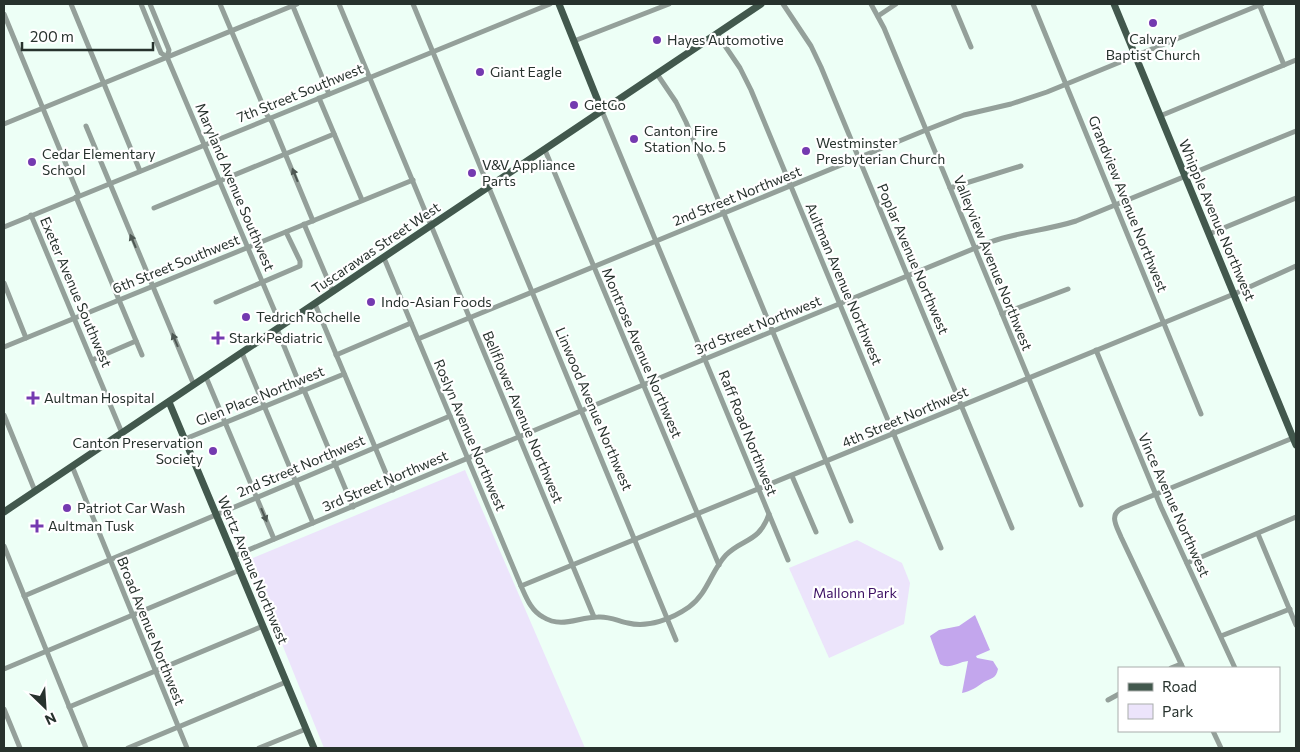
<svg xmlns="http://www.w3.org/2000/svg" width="1300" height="752" font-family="Commissioner,sans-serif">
<rect width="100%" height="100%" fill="#edfff6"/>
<g fill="#ece4fb">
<polygon points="465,470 585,748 324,748 248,560"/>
<polygon points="857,540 902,563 910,583 904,624 829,658 789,568"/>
</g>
<path fill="#c3a6ed" d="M 975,615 L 990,650 L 976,656 L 977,658 L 993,661 L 998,669 C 996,679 991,678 984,682 C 977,687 971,691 962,693 L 968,661 C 958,662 949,670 940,664 L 930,636 L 939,630 L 959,626 Z"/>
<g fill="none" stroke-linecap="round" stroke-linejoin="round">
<g stroke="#94a09a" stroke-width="5">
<polyline points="71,4 140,171"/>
<polyline points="141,4 161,53 167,57 281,326"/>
<polyline points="150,4 169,50 167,57"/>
<polyline points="220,4 267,115 272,122 313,221"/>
<polyline points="292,4 329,94"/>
<polyline points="339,4 594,617"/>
<polyline points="413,4 676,640"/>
<polyline points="783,4 811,46 821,67 1012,528"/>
<polyline points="871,4 884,28 1081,505"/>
<polyline points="953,4 971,47"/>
<polyline points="1033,4 1201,414"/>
<polyline points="1259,4 1284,65"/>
<polyline points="4,14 79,196"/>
<polyline points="878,16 896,4"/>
<polyline points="717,34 740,68 751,90 941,548"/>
<polyline points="574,41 669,4"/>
<polyline points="657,74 676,102 686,122 851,521"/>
<polyline points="319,98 362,200"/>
<polyline points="602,111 788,560"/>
<polyline points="1160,116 1296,60"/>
<polyline points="4,124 297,4"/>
<polyline points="86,126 194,385"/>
<polyline points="545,150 719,565"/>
<polyline points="950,188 1021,166"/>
<polyline points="76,197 142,355"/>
<polyline points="154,208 334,134"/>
<polyline points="31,215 122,433"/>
<polyline points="304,224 333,292"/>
<polyline points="4,227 550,4"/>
<polyline points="1209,234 1296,198"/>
<path d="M 384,258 L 521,586 C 526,597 531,611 543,617 C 562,629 578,617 598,617 C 609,616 618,621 628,623 C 648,628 672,619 689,607 C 708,593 711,571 726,555 C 743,538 759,543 769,514"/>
<polyline points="4,283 26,338"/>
<polyline points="216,302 300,266 300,261 286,232"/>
<polyline points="315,304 393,490"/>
<polyline points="1002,314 1068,289"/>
<polyline points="277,329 302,390"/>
<polyline points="418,339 926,130 964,115 1011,104 1047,92 1262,4"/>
<polyline points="4,347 413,180"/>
<polyline points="1096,350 1161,507 1235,668"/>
<polyline points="242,353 313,523"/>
<polyline points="336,355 411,323"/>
<polyline points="92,360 136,341"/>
<polyline points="206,377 274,539"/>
<polyline points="304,390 353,507"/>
<polyline points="4,415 35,491"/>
<polyline points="185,439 344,374"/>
<polyline points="72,466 187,748"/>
<polyline points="792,476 816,532"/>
<polyline points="1258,534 1296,625"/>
<polyline points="4,546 86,748"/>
<path d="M 234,556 L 705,359 L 990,242 C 1018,232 1048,230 1076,221 L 1296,131"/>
<polyline points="1187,563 1296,517"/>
<polyline points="521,586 1234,294 1296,266"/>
<polyline points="24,596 450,416"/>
<polyline points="1221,636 1290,609"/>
<polyline points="1171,668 1181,664"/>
<path d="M 1183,668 L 1121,537 C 1116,525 1109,515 1122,508 L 1293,438"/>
<polyline points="4,669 240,570"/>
<polyline points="1108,700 1119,694"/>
<polyline points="69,707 263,626"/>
<polyline points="4,709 20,748"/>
<polyline points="1213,731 1221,748"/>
<polyline points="128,748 286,682"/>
<polyline points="259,748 306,729"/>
</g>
<g stroke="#42584d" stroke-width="7">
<polyline points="559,4 602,111"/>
<polyline points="1114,4 1296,445"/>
<polyline points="169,402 314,748"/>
<polyline points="4,512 761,4"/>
</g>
</g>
<defs><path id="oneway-solid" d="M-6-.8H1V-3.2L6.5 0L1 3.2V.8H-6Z" transform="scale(1.25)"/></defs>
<g fill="#4d5853">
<use href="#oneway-solid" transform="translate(295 175) rotate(-112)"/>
<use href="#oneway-solid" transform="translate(133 241) rotate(-113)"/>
<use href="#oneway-solid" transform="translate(175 340) rotate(-113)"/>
<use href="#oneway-solid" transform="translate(264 515) rotate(67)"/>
</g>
<g fill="#743ab0" stroke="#fff" stroke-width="2">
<circle cx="1153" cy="23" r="5"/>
<circle cx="657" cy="40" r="5"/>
<circle cx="480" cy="72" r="5"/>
<circle cx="574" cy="105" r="5"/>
<circle cx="634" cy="139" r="5"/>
<circle cx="806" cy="151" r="5"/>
<circle cx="32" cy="162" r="5"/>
<circle cx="472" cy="173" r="5"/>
<circle cx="371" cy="302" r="5"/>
<circle cx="246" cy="317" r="5"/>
<path d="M215.5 330.5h5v5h5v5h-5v5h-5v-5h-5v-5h5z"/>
<path d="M30.5 390.5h5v5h5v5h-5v5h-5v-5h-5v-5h5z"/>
<circle cx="213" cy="451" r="5"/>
<circle cx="67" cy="508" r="5"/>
<path d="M34.5 518.5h5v5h5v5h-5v5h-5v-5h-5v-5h5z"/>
</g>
<g text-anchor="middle" stroke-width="4.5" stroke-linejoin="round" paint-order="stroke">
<g font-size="14" fill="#27322d" stroke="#fff" text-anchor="start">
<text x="1153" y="44" text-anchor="middle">Calvary<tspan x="1153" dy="16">Baptist Church</tspan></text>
<text x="667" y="45">Hayes Automotive</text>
<text x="490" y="77">Giant Eagle</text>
<text x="584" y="110">GetGo</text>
<text x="644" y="136">Canton Fire<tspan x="644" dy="16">Station No. 5</tspan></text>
<text x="816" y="148">Westminster<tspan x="816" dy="16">Presbyterian Church</tspan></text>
<text x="42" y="159">Cedar Elementary<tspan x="42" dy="16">School</tspan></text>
<text x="482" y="170">V&amp;V Appliance<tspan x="482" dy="16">Parts</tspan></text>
<text x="381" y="307">Indo-Asian Foods</text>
<text x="256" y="322">Tedrich Rochelle</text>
<text x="229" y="343">Stark Pediatric</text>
<text x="44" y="403">Aultman Hospital</text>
<text x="203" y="448" text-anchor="end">Canton Preservation<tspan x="203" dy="16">Society</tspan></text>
<text x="77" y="513">Patriot Car Wash</text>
<text x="48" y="531">Aultman Tusk</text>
</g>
<g font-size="14" fill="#27322d" stroke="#fff">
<text transform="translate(300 93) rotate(-22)" y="5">7th Street Southwest</text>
<text transform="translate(235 187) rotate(67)" y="5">Maryland Avenue Southwest</text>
<text transform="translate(737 196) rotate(-22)" y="5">2nd Street Northwest</text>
<text transform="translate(1128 204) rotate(68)" y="5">Grandview Avenue Northwest</text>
<text transform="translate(1217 220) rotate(67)" y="5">Whipple Avenue Northwest</text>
<text transform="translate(376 248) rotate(-34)" y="5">Tuscarawas Street West</text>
<text transform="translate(913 259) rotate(67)" y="5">Poplar Avenue Northwest</text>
<text transform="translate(993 263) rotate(68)" y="5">Valleyview Avenue Northwest</text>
<text transform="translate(176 264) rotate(-22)" y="5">6th Street Southwest</text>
<text transform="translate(844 284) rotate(67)" y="5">Aultman Avenue Northwest</text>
<text transform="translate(76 292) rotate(67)" y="5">Exeter Avenue Southwest</text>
<text transform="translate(758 325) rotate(-22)" y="5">3rd Street Northwest</text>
<text transform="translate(642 353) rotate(67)" y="5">Montrose Avenue Northwest</text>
<text transform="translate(260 396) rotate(-22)" y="5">Glen Place Northwest</text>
<text transform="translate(594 409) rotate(67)" y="5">Linwood Avenue Northwest</text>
<text transform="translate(523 417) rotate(67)" y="5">Bellflower Avenue Northwest</text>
<text transform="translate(905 417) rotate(-23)" y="5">4th Street Northwest</text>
<text transform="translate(748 433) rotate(68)" y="5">Raff Road Northwest</text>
<text transform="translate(470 435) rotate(67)" y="5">Roslyn Avenue Northwest</text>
<text transform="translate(301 466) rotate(-23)" y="5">2nd Street Northwest</text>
<text transform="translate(385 481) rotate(-23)" y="5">3rd Street Northwest</text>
<text transform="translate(1174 505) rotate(66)" y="5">Vince Avenue Northwest</text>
<text transform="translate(253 570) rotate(67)" y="5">Wertz Avenue Northwest</text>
<text transform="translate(151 631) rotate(68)" y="5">Broad Avenue Northwest</text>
</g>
<g font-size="14" fill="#3c1063" stroke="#fff">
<text x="855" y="598">Mallonn Park</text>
</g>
</g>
<rect width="1300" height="752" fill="none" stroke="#27322d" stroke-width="10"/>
<rect x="1118" y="667" width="162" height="65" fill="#ffffff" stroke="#a9adab"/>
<rect x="1128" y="683" width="25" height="8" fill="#42584d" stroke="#a9adab"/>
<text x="1162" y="692" font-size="15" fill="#27322d">Road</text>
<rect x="1128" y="704" width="25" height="15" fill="#ece4fb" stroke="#a9adab"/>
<text x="1162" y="717" font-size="15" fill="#27322d">Park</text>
<g transform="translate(45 707) rotate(155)" stroke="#ffffff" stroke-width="4" paint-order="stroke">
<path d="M0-4L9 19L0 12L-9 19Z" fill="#27322d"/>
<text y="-8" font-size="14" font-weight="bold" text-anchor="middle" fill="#27322d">N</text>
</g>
<path d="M22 42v8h131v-8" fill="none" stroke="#27322d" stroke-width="2.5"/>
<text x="30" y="42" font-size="15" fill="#27322d" stroke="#ffffff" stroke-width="4" paint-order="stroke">200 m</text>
</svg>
